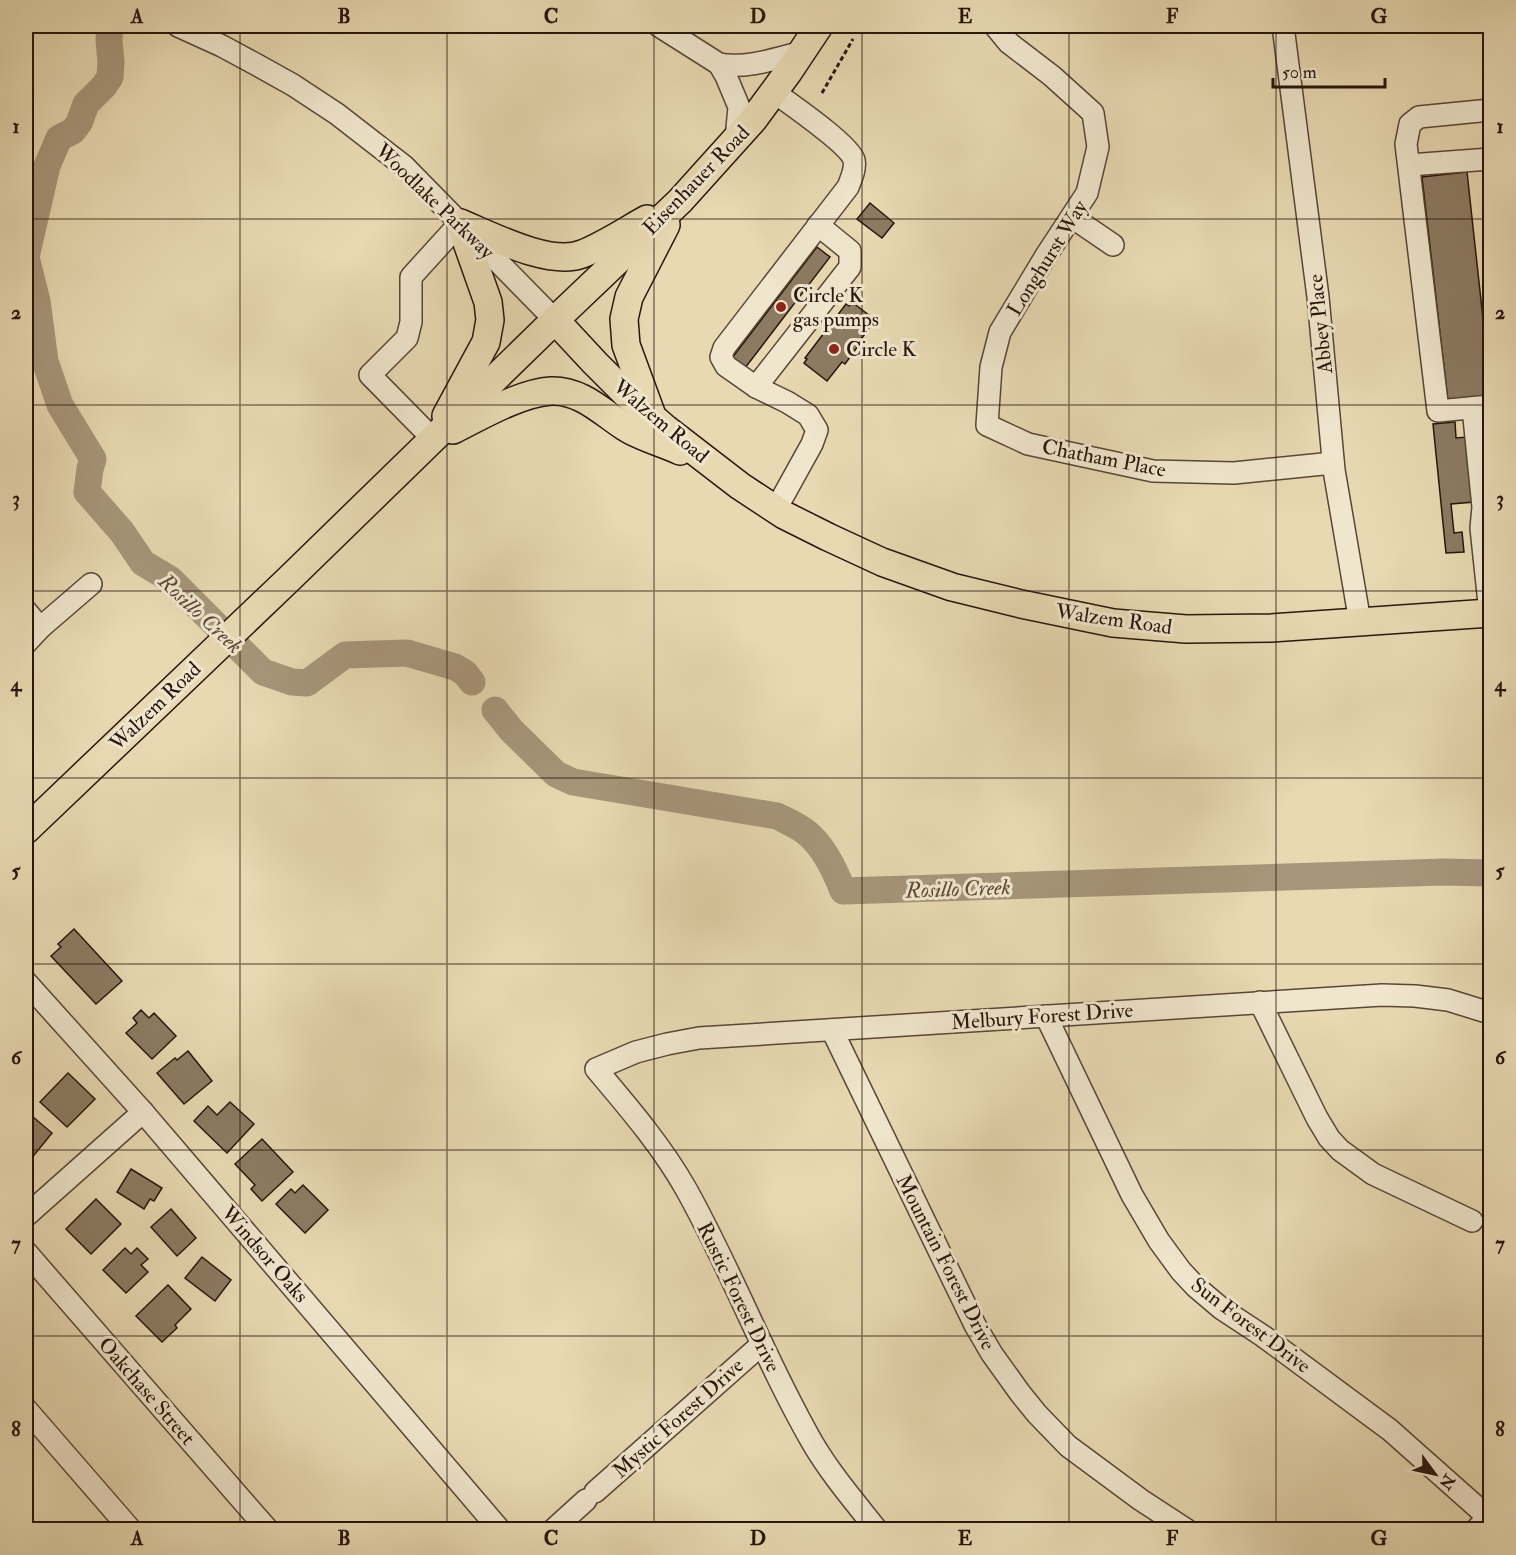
<svg xmlns="http://www.w3.org/2000/svg" width="1516" height="1555" font-family="'IM FELL Double Pica',serif">
<rect width="100%" height="100%" fill="#e8d9b2"/>
<filter id="stains"><feTurbulence type="fractalNoise" baseFrequency=".00333" numOctaves="4"/><feColorMatrix values="0 0 0 0 .2 0 0 0 0 .09 0 0 0 0 .02 0 0 0 .5 -.17"/></filter>
<radialGradient id="worn" r=".72"><stop offset=".6" stop-color="#630" stop-opacity="0"/><stop offset="1" stop-color="#630" stop-opacity=".3"/></radialGradient>
<g fill="none" stroke-linecap="round" stroke-linejoin="round">
<g stroke="#a7967a" stroke-width="27">
<polyline points="110,26 109,40 111,62 110,77 104,86 86,104 79,123 73,131 59,138 47,166 26,257 37,301 45,361 60,405 93,459 90,469 87,492 122,532 143,563 170,579 263,672 292,682 307,683 345,655 407,653 455,667 465,673 472,682"/>
<path d="M 495,710 L 512,731 L 556,774 L 573,782 L 777,816 C 787,821 799,826 807,833 C 824,847 835,870 843,891 L 1443,872 L 1490,873"/>
</g>
</g>
<g fill="#8c7b62" stroke="#28150c" stroke-width="1.5">
<polygon points="1490,169 1490,236 1483,170"/>
<polygon points="1467,172 1490,383 1490,397 1448,402 1422,177"/>
<polygon points="870,203 894,223 882,238 857,219"/>
<polygon points="817,247 830,257 745,368 732,358"/>
<polygon points="852,302 875,320 862,338 863,339 845,364 842,362 827,381 804,363 807,359 805,358 846,304 849,306"/>
<polygon points="1490,417 1490,460 1487,418"/>
<polygon points="1455,422 1456,438 1468,437 1474,502 1451,504 1454,533 1462,532 1464,552 1446,553 1433,424"/>
<polygon points="74,929 122,981 96,1004 51,956 61,947 58,944"/>
<polygon points="141,1010 149,1018 154,1013 176,1036 152,1059 126,1033 137,1023 133,1018"/>
<polygon points="188,1051 212,1081 184,1104 157,1073 175,1058 177,1060"/>
<polygon points="68,1073 95,1099 67,1127 40,1102"/>
<polygon points="230,1102 254,1124 227,1153 194,1121 208,1106 217,1115"/>
<polygon points="26,1111 52,1133 26,1165"/>
<polygon points="262,1139 293,1172 262,1201 251,1189 255,1185 235,1164"/>
<polygon points="131,1169 162,1188 154,1201 150,1199 144,1209 117,1192"/>
<polygon points="303,1185 328,1210 305,1233 276,1204 291,1189 295,1193"/>
<polygon points="96,1199 121,1224 91,1254 66,1229"/>
<polygon points="171,1209 196,1238 177,1256 151,1227"/>
<polygon points="125,1248 131,1254 137,1248 148,1259 141,1265 148,1272 126,1293 103,1270"/>
<polygon points="202,1257 231,1280 215,1301 185,1278"/>
<polygon points="168,1285 191,1309 175,1325 177,1328 162,1342 136,1316"/>
</g>
<g fill="none" stroke-linecap="round" stroke-linejoin="round">
<defs>
<g id="minor">
<polyline points="178,26 222,46 259,66 293,85 337,114 404,166 555,320"/>
<path d="M 659,26 L 719,64 C 746,69 775,59 802,52"/>
<polyline points="995,26 1009,43 1052,76 1093,113 1098,147 1087,193 1047,254 1000,332 991,367 987,425 1028,444 1153,471 1234,473 1333,463"/>
<polyline points="1283,26 1318,297 1334,470 1360,622"/>
<polyline points="719,64 726,76 739,107 736,139"/>
<path d="M 774,92 C 790,104 849,144 854,160 C 856,169 851,179 848,187 L 724,348 L 721,357 L 726,366 L 756,387 L 787,402 L 808,415 L 817,430 L 812,444 L 776,509"/>
<polyline points="1490,110 1419,117 1410,124 1406,144 1438,411 1490,406"/>
<polyline points="1409,165 1490,159"/>
<polyline points="1072,217 1113,245"/>
<polyline points="756,387 850,267 850,251 818,225"/>
<polyline points="1473,408 1483,507 1481,528 1490,613"/>
<polyline points="433,439 370,375 407,338 411,322 411,277 460,223"/>
<polyline points="26,611 40,628 91,584"/>
<polyline points="26,643 40,628"/>
<polyline points="26,982 143,1112 500,1530"/>
<polyline points="1260,1002 1317,1118 1329,1138 1340,1150 1373,1174 1472,1221"/>
<polyline points="1046,1016 1132,1195 1159,1241 1181,1271 1196,1287 1222,1309 1263,1336 1390,1430 1488,1517 1476,1530"/>
<polyline points="832,1030 975,1325 992,1354 1020,1393 1037,1414 1068,1446 1141,1500 1187,1530"/>
<polyline points="26,1216 143,1112"/>
<polyline points="26,1252 268,1530"/>
<polyline points="26,1409 131,1530"/>
<polyline points="595,1492 762,1344"/>
<polyline points="553,1530 586,1500"/>
<path d="M 877,1530 C 854,1501 830,1473 812,1442 C 765,1360 732,1271 686,1189 C 661,1145 628,1107 596,1069 L 636,1052 L 667,1044 L 699,1038 L 1382,995 L 1415,996 L 1448,1000 L 1490,1013"/>
</g>
<g id="major">
<path d="M 460,223 C 490,235 550,267 582,254 C 603,246 627,230 647,219"/>
<polyline points="555,320 595,363 628,396 666,429 740,486 784,515 828,537 882,562 952,587 1021,604 1113,623 1186,629 1271,628 1490,613"/>
<polyline points="651,413 626,345 624,319 629,297 666,225"/>
<polyline points="446,416 486,342 490,320 488,302 460,223"/>
<path d="M 453,430 C 481,416 520,393 551,391 C 581,390 602,412 625,427 C 640,437 663,443 680,451"/>
<polyline points="26,830 289,579 555,320 680,201 753,120 789,71 819,26"/>
</g>
</defs>
<use href="#minor" stroke="#584636" stroke-width="24"/>
<use href="#major" stroke="#28150c" stroke-width="30"/>
<polyline stroke="#28150c" stroke-width="3" stroke-dasharray="4.5 3" stroke-linecap="butt" points="822,93 853,39"/>
<use href="#minor" stroke="#f0e6cd" stroke-width="21"/>
<use href="#major" stroke="#e8d9b2" stroke-width="27"/>
</g>
<path fill="none" stroke="#28150c" stroke-width="1.5" stroke-opacity="0.55" d="M 240,26 L 240,1530M 447,26 L 447,1530M 654,26 L 654,1530M 862,26 L 862,1530M 1069,26 L 1069,1530M 1276,26 L 1276,1530M 26,219 L 1490,219M 26,405 L 1490,405M 26,591 L 1490,591M 26,778 L 1490,778M 26,964 L 1490,964M 26,1150 L 1490,1150M 26,1336 L 1490,1336"/>
<g fill="#8f2418" stroke="#f0e6cd" stroke-width="2">
<circle cx="781" cy="307" r="6"/>
<circle cx="834" cy="349" r="6"/>
</g>
<g text-anchor="middle" stroke-width="6" stroke-linejoin="round" paint-order="stroke">
<g font-size="21" fill="#28150c" stroke="#f0e6cd">
<text transform="translate(696 180) rotate(-46)" y="7">Eisenhauer Road</text>
<text transform="translate(435 201) rotate(44)" y="7">Woodlake Parkway</text>
<text transform="translate(1047 258) rotate(-58)" y="7">Longhurst Way</text>
<text transform="translate(1320 324) rotate(-96)" y="7">Abbey Place</text>
<text transform="translate(661 421) rotate(40)" y="7">Walzem Road</text>
<text transform="translate(1104 458) rotate(11)" y="7">Chatham Place</text>
<text transform="translate(1114 619) rotate(8)" y="7">Walzem Road</text>
<text transform="translate(155 706) rotate(-44)" y="7">Walzem Road</text>
<text transform="translate(1042 1016) rotate(-4)" y="7">Melbury Forest Drive</text>
<text transform="translate(265 1254) rotate(49)" y="7">Windsor Oaks</text>
<text transform="translate(946 1262) rotate(63)" y="7">Mountain Forest Drive</text>
<text transform="translate(739 1297) rotate(64)" y="7">Rustic Forest Drive</text>
<text transform="translate(1251 1325) rotate(37)" y="7">Sun Forest Drive</text>
<text transform="translate(147 1391) rotate(49)" y="7">Oakchase Street</text>
<text transform="translate(678 1418) rotate(-42)" y="7">Mystic Forest Drive</text>
</g>
<g font-size="21" fill="#28150c" stroke="#f0e6cd" text-anchor="start">
<text x="793" y="302">Circle K<tspan x="793" dy="24">gas pumps</tspan></text>
<text x="846" y="356">Circle K</text>
</g>
<g font-size="22" font-style="italic" fill="#5b4938" stroke="#f0e6cd">
<text transform="translate(201 613) rotate(43)" y="8">Rosillo Creek</text>
<text transform="translate(958 888) rotate(-2)" y="8">Rosillo Creek</text>
</g>
</g>
<rect width="1516" height="1555" fill="none" stroke="#e8d9b2" stroke-width="66"/>
<g transform="translate(1435 1474) rotate(123)" stroke="#f0e6cd" stroke-width="4.5" paint-order="stroke">
<path d="M0-4.5L10 22L0 15L-10 22Z" fill="#28150c"/>
<text y="-9" font-size="16" font-weight="bold" text-anchor="middle" fill="#28150c">N</text>
</g>
<path d="M1273 78v9h112v-9" fill="none" stroke="#28150c" stroke-width="3"/>
<text x="1282" y="78" font-size="18" fill="#28150c" stroke="#f0e6cd" stroke-width="4.5" paint-order="stroke">50 m</text>
<rect x="33" y="33" width="1450" height="1489" fill="none" stroke="#28150c" stroke-width="2"/>
<g font-size="20" text-anchor="middle" font-weight="bold" fill="#28150c">
<text x="137" y="23">A</text>
<text x="344" y="23">B</text>
<text x="551" y="23">C</text>
<text x="758" y="23">D</text>
<text x="965" y="23">E</text>
<text x="1172" y="23">F</text>
<text x="1379" y="23">G</text>
<text x="16" y="133">1</text>
<text x="1500" y="133">1</text>
<text x="16" y="319">2</text>
<text x="1500" y="319">2</text>
<text x="16" y="505">3</text>
<text x="1500" y="505">3</text>
<text x="16" y="691">4</text>
<text x="1500" y="691">4</text>
<text x="16" y="877">5</text>
<text x="1500" y="877">5</text>
<text x="16" y="1064">6</text>
<text x="1500" y="1064">6</text>
<text x="16" y="1250">7</text>
<text x="1500" y="1250">7</text>
<text x="16" y="1436">8</text>
<text x="1500" y="1436">8</text>
<text x="137" y="1545">A</text>
<text x="344" y="1545">B</text>
<text x="551" y="1545">C</text>
<text x="758" y="1545">D</text>
<text x="965" y="1545">E</text>
<text x="1172" y="1545">F</text>
<text x="1379" y="1545">G</text>
</g>
<rect width="100%" height="100%" filter="url(#stains)"/>
<rect width="100%" height="100%" fill="url(#worn)"/>
</svg>
